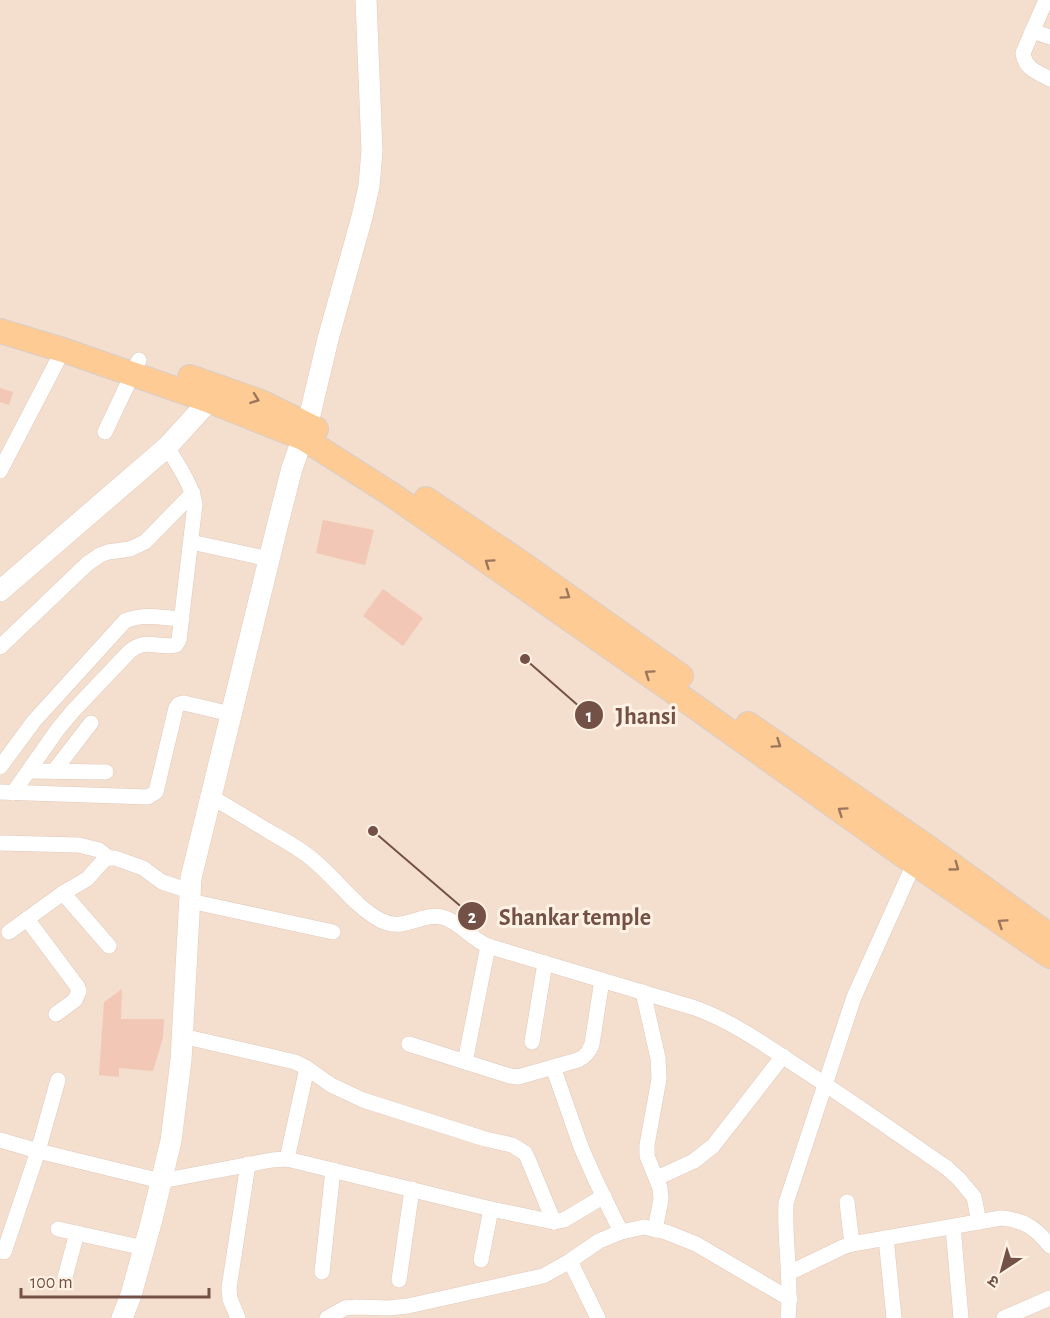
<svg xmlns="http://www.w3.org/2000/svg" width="1050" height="1318" font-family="'Alegreya Sans','Noto Sans Devanagari',sans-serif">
<rect width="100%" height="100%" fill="#fdedde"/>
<rect fill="#f4decd" x="0" y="0" width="1050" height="1318"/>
<g fill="#f3c7b5">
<polygon points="0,388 13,392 9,405 0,402"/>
<polygon points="323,520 374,530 365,565 316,553"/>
<polygon points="383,589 423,618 403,646 363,616"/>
<polygon points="122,989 121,1019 164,1019 163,1038 153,1071 119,1068 119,1077 99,1075 104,1002"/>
</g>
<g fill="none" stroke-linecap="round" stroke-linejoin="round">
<defs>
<g id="street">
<path d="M 1046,0 L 1023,53 C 1025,69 1037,72 1050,79"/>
<polyline points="1032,31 1050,37"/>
<polyline points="105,432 139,360"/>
<polyline points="0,471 63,350"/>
<polyline points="191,542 269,559"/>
<polyline points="0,647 87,564 100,555 108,552 130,549 145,542 193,493"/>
<path d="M 0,767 L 34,721 L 125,621 C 144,613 162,618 182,619"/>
<polyline points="29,771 106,772"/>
<polyline points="54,771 91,723"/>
<polyline points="0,792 148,797 156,792 176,708 179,704 184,703 231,714"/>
<path d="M 13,793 L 58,729 L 73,711 L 129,652 C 145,637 157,649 176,645 L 179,640 L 195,504 C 191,483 178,465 167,447"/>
<path d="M 211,797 C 231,808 250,820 270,832 C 284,840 299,848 312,859 C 336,878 353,905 380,920 C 404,933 421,912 442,917 C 459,921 471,939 488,946 L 695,1008 C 731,1021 759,1041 791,1062 C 844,1096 895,1132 947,1168 L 959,1179 L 974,1197 L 979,1222"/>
<polyline points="0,843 79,845 99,850 109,858"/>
<polyline points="63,893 109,946"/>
<polyline points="190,901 333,932"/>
<polyline points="27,919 77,986 79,991 75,1000 56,1014"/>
<polyline points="9,932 63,893 87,879 104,860 109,858 115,858 143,868 162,882 190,891"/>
<polyline points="643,992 658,1058 659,1079 647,1145 647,1156 660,1188 661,1199 655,1230"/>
<polyline points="182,1036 295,1062 307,1068 331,1085 363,1100 485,1139 512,1145 525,1153 528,1159 554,1222"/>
<polyline points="532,1042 545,963"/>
<path d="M 409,1044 L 510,1076 L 518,1077 L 578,1060 C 586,1056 589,1052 592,1044 L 602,980"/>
<polyline points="465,1062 488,946"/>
<polyline points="553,1067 581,1147 596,1181 621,1232"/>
<polyline points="0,1140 38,1151 161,1181 272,1160 287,1159 307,1068"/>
<polyline points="287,1159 491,1209 554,1222 564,1220 604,1196"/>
<polyline points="657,1178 694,1161 713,1146 783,1056"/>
<polyline points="847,1202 852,1244"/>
<polyline points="953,1227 961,1318"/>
<polyline points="58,1229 144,1248"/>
<polyline points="886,1238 894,1318"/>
<polyline points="4,1252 38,1151 58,1080"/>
<polyline points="481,1260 491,1209"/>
<polyline points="570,1261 598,1318"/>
<polyline points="322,1272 333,1170"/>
<path d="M 789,1273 L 843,1247 L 852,1244 L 1001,1218 C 1024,1220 1036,1228 1050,1246"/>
<polyline points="65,1277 77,1233"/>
<polyline points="399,1280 412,1189"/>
<polyline points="238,1318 230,1299 229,1288 248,1164"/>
<polyline points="327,1318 345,1308 356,1307 389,1308 408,1306 543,1276 570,1261 599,1241 621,1232 644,1227 666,1232 696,1244 790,1299"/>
<path d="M 788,1318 C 792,1279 784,1241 786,1203 L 854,997 L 917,857"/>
<polyline points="1004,1318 1050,1298"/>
</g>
<g id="secondary">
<polyline points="0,591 167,447 219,390"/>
<polyline points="122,1318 131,1295 151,1223 171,1141 181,1060 191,878 278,523 292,468 308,423 328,339 362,217 369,186 372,151 366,0"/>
</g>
<g id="primary">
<polyline points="0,331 63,350 210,401 303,438 391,494 687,701 914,863 1050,956"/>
<polyline points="190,377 261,402 316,429"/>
<polyline points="426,499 517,560 681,676"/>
<polyline points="748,724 923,844 1050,936"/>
</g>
</defs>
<use href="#street" stroke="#e2cabe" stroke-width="16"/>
<use href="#secondary" stroke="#e8caba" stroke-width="22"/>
<use href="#primary" stroke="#d8cecb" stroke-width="26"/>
<use href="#street" stroke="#fff" stroke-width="15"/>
<use href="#secondary" stroke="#fff" stroke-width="21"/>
<use href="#primary" stroke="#fecb94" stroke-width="24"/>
</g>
<defs><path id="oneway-chevron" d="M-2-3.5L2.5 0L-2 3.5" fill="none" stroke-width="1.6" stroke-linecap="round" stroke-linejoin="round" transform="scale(1.5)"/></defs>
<g stroke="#9d765d">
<use href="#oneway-chevron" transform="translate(255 399) rotate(20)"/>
<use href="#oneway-chevron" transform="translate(489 563) rotate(-145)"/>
<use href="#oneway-chevron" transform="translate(566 595) rotate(35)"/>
<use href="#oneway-chevron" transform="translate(649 674) rotate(-145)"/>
<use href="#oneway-chevron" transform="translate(777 744) rotate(34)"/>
<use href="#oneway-chevron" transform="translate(842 811) rotate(-145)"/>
<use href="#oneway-chevron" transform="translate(955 867) rotate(36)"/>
<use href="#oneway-chevron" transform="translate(1002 923) rotate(-146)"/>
</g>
<path fill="none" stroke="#735146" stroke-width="2" d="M525 659L589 715M373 831L472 916"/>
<g fill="#735146" stroke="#fff2e5" stroke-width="2">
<circle cx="525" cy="659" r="6"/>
<circle cx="373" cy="831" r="6"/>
<circle cx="589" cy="715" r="15"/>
<circle cx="472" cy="916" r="15"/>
</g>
<g font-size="18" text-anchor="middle" font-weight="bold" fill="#fff">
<text x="589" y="722">1</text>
<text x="472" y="923">2</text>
</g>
<g font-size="24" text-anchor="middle" font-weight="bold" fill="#735146" stroke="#fff2e5" stroke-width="6" stroke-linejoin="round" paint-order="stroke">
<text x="646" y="724">Jhansi</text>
<text x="575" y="925">Shankar temple</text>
</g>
<g transform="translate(1002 1270) rotate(216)" stroke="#fff2e5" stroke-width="4.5" paint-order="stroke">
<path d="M0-4.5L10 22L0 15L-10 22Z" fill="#735146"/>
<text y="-9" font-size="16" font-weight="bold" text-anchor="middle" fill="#735146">उ</text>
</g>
<path d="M21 1288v9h188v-9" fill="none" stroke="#735146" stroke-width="3"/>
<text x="30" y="1288" font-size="18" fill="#735146" stroke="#fff2e5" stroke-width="4.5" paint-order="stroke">100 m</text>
</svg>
